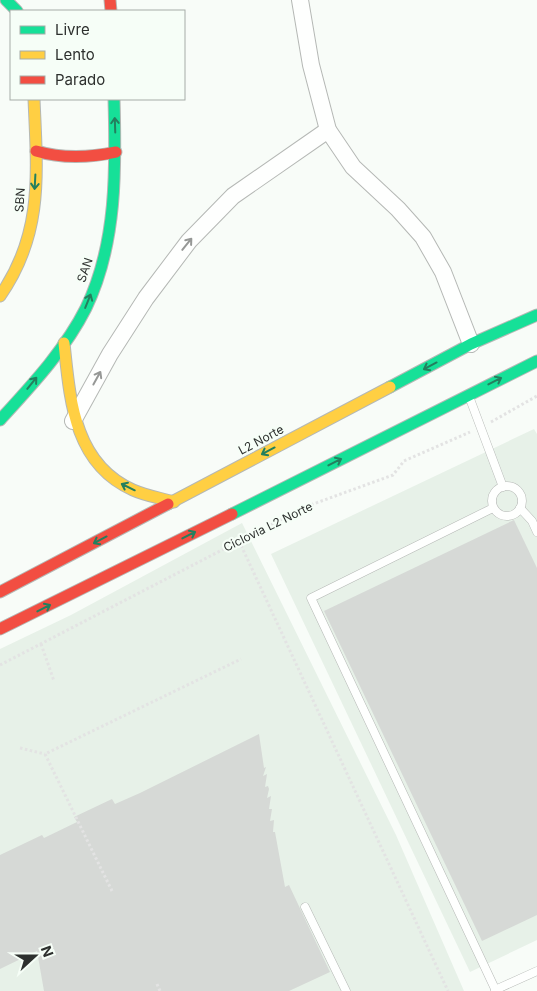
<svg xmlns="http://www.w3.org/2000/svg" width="537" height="991" font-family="Inter,sans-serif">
<rect width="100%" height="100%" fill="#f8fcf8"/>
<g fill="#e7f1e8">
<polygon points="534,429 537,434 537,940 470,972 271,554"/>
<polygon points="242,523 396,835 464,991 0,991 0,649 71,615"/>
</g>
<g fill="#d6d9d6">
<polygon points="514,520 537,568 537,915 482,941 324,611"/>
<polygon points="259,734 264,768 266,767 263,776 267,774 265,787 268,786 269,789 267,798 271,796 269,809 272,809 270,821 274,820 273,832 275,832 285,887 289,885 330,972 289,991 44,991 37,951 0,969 0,855 42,835 44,838 77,822 74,817 112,799 115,804 140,793"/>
</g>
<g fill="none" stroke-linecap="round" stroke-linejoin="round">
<defs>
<g id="lane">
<polyline points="470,399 503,487"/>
<circle cx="507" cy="501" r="15"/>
<polyline points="493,508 311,598 496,991"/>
<polyline points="520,508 532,521 537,532"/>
<polyline points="305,907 346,991"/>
<polyline points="495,990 537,971"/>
</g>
<g id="street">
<polyline points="300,0 311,65 328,130 353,167 398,209 423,237 443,272 471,344"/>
<polyline points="73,421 110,354 146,298 189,241 233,196 328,130"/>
</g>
<g id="fast">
<polyline points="6,0 17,11"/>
<polyline points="390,387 471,344 537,315"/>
<path d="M 0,420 C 31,386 65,350 86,308 C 117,244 116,169 114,99"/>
<polyline points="232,514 537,361"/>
</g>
<g id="slow">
<path d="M 0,296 C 44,233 37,172 34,99"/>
<path d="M 64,343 C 70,400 74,464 133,490 C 146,496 161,498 174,502"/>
<polyline points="168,504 390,387"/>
</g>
<g id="jam">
<polyline points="110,0 111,11"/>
<path d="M 36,151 C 63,159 88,158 116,152"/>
<polyline points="0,592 168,504"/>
<polyline points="0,629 232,514"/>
</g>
</defs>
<use href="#lane" stroke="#b5b8b5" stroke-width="9"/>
<use href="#street" stroke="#b5b8b5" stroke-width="18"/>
<use href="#fast" stroke="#b5b8b5" stroke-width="13"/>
<use href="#slow" stroke="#b5b8b5" stroke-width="13"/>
<use href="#jam" stroke="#b5b8b5" stroke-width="13"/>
<g stroke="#e3e3e3" stroke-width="3" stroke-dasharray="2.5 2.5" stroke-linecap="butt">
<polyline points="491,422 537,396"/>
<polyline points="239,541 448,991"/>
<polyline points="41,644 54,681"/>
<polyline points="0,665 305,507 393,475 404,461 470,432"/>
<polyline points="20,748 45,754"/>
<polyline points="112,891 45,754 241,659"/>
<polyline points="157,984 160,991"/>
</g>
<use href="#lane" stroke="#fefffe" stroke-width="8"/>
<use href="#street" stroke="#fefffe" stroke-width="16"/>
<use href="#fast" stroke="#16e098" stroke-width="11"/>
<use href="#slow" stroke="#ffcf43" stroke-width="11"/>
<use href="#jam" stroke="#f24e42" stroke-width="11"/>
</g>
<defs><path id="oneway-shaft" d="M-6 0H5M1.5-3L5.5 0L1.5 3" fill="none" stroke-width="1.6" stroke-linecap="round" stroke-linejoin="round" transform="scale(1.25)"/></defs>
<g stroke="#237f5e">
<use href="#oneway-shaft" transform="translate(115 125) rotate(-92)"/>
<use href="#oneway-shaft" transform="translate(35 182) rotate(93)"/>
<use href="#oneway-shaft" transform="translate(88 301) rotate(-68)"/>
<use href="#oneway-shaft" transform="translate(430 366) rotate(152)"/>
<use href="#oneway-shaft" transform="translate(495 381) rotate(-27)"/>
<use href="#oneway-shaft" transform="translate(32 383) rotate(-51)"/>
<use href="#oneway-shaft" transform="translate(268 451) rotate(152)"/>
<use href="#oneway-shaft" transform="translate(335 462) rotate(-27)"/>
<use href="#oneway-shaft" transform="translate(128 487) rotate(-154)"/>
<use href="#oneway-shaft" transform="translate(189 535) rotate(-27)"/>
<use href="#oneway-shaft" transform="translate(100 540) rotate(152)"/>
<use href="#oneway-shaft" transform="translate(44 608) rotate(-27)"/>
</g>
<g stroke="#969896">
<use href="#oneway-shaft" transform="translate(187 244) rotate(-51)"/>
<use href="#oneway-shaft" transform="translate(97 378) rotate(-61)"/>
</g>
<g text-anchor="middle" stroke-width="4.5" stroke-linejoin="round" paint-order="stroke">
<g font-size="12" fill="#2d302e" stroke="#f6fef7">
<text transform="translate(20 200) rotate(-86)" y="4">SBN</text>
<text transform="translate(85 270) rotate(-71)" y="4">SAN</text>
<text transform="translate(261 440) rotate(-28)" y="4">L2 Norte</text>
<text transform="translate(268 527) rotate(-26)" y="4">Ciclovia L2 Norte</text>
</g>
</g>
<rect x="10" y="10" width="175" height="90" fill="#f6fef7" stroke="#a6aca7"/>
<rect x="20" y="26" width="25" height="8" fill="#16e098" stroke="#a6aca7"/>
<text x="55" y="35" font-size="15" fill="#2d302e">Livre</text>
<rect x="20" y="51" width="25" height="8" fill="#ffcf43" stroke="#a6aca7"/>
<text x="55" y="60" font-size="15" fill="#2d302e">Lento</text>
<rect x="20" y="76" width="25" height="8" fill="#f24e42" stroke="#a6aca7"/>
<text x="55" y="85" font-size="15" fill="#2d302e">Parado</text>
<g transform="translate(35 956) rotate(69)" stroke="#f6fef7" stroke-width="4" paint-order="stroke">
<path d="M0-4L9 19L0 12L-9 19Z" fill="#2d302e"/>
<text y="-8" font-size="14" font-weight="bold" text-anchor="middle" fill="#2d302e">N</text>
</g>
</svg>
